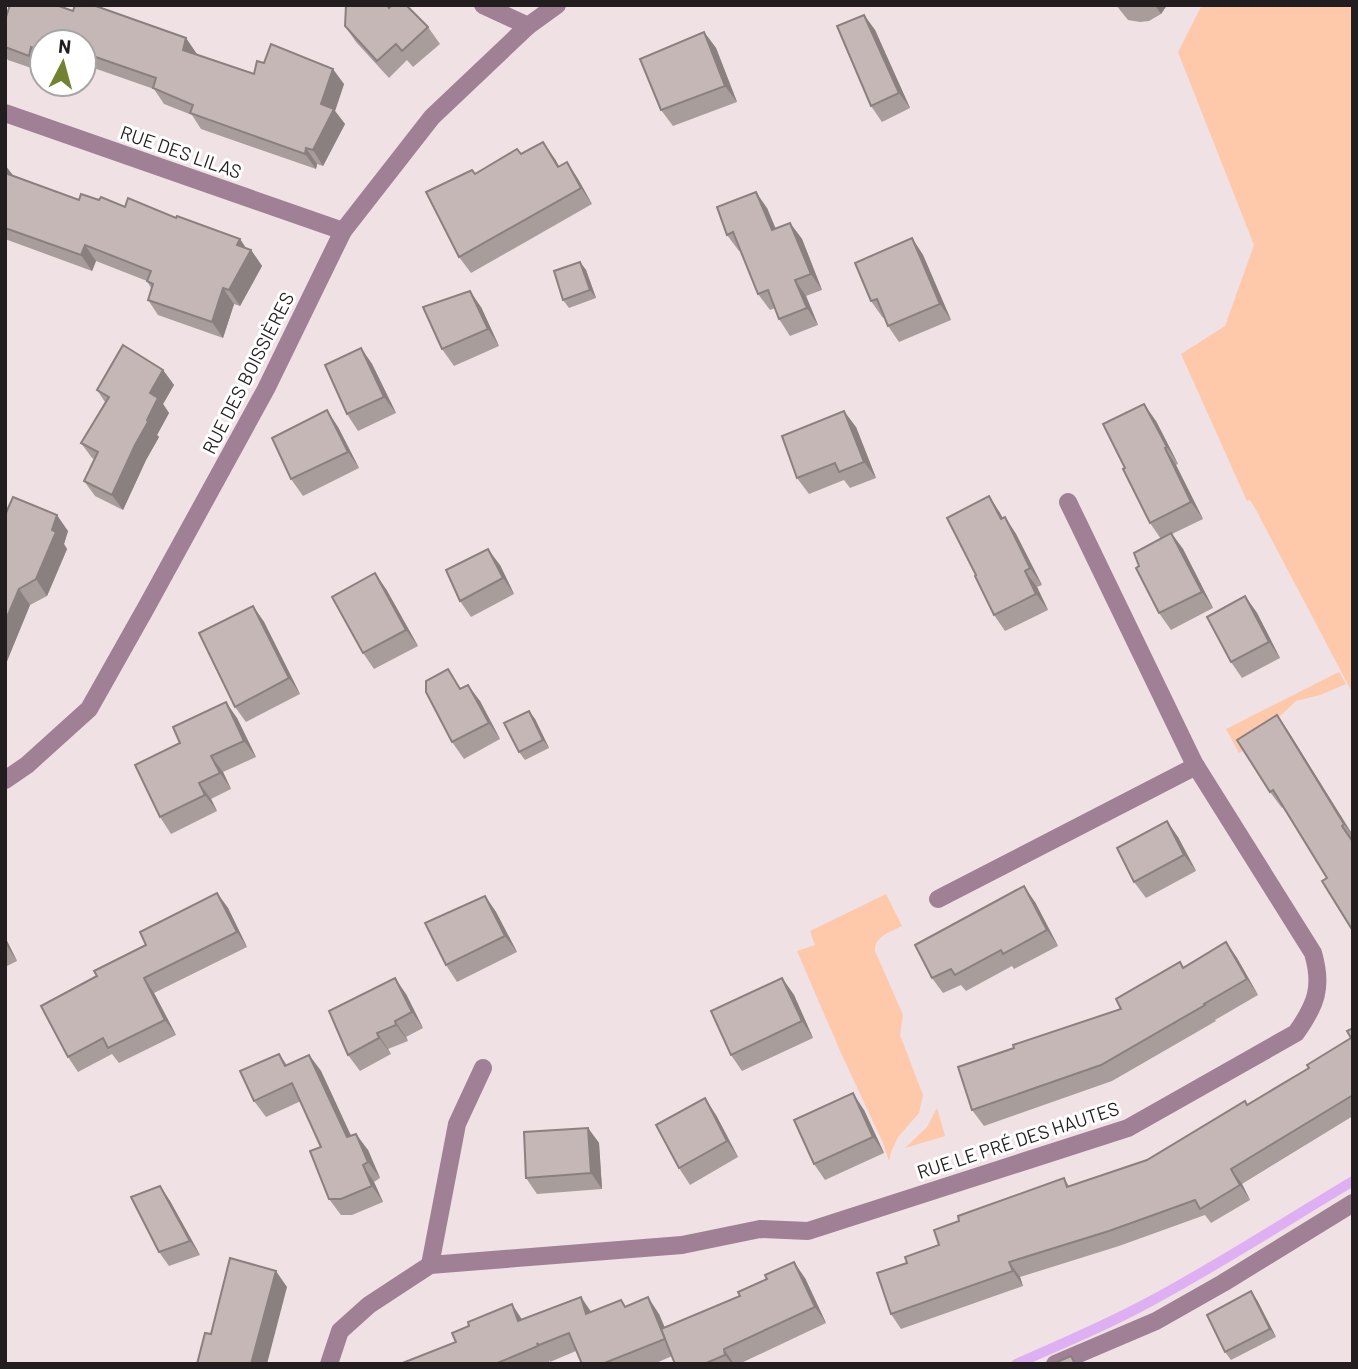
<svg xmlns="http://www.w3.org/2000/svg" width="1358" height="1369" font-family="Barlow,sans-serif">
<rect width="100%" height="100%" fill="#f0e1e4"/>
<g fill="#fec8ab">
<polygon points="1202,5 1353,5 1353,694 1256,510 1250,500 1247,501 1181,354 1225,326 1254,245 1178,52"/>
<polygon points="1339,672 1346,684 1320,695 1296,701 1266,729 1256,744 1239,753 1226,729"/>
<path d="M 886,894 L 902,926 C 891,932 874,936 875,951 L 903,1015 L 900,1035 L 923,1095 L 919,1113 L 898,1137 L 891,1152 L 889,1161 L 883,1143 L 841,1053 L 797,951 L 815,945 L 810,931 Z"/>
<polygon points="937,1108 945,1136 905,1148 927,1127"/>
</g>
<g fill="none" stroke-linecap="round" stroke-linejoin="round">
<path stroke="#dfaff4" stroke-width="10" d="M 1016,1364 C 1062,1344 1107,1325 1151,1301 C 1220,1264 1286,1221 1353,1181"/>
<g stroke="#a08095" stroke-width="18">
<polyline points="483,5 528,26"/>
<polyline points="5,113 343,231"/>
<polyline points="5,780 27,765 89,709 147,606 266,389 343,231 432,117 528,26 557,5"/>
<polyline points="938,899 1196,766"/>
<polyline points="430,1265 457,1124 483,1068"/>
<path d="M 329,1364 L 340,1331 L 369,1305 L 430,1265 L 682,1245 L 760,1229 L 808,1231 L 1128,1128 L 1296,1033 C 1316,1005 1323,987 1313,953 L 1194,763 L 1068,502"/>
<polyline points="1055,1364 1156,1321 1223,1283 1353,1203"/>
</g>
</g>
<g fill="#a99d9c">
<polygon points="1116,5 1167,5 1161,14 1154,18 1149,21 1140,22 1128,20"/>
<polygon points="389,8 428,27 440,44 413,67 407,60 389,78 356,42 345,26"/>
<polygon points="73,11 186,38 197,55 254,74 264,63 344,84 335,111 345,124 323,166 317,164 316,169 201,129 192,115 164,104 154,89 88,66 86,75 84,74 84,42 42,42 42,63 40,71 8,60 5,56 5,20"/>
<polygon points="864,15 875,30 910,108 882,122 871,106"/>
<polygon points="704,32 716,48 737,102 673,126 661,110"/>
<polygon points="521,154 555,159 559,167 567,162 578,179 592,204 471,273 459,257 472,170 475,174"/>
<polygon points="5,165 13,175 79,200 99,200 125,207 176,218 240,239 246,248 251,250 262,266 240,306 234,304 223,338 158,315 148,300 151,288 147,281 96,261 92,271 5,239"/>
<polygon points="767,208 776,229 790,223 802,239 822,290 806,296 818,325 790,336 779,319 775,308 770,310 758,294 741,250 739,251 727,235"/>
<polygon points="912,238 923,255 951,320 899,342 888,326 884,317 883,318 871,301"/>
<polygon points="580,262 586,270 596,298 569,308 563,300"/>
<polygon points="481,307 499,346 454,366 442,349"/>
<polygon points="361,348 372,364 396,413 358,431 347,414"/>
<polygon points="163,370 174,385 163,404 169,413 157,435 159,437 146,460 123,510 95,496 84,481 94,459 92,458 81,443 105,402 97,390"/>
<polygon points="1156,421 1178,464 1176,465 1203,519 1172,534 1183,549 1213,608 1171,630 1159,613 1139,566 1161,539 1150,523 1125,468"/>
<polygon points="338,427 359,468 303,496 291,479"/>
<polygon points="856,427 876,478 850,488 844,480 809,494 797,478"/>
<polygon points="989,496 1003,518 1005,517 1016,534 1042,585 1037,587 1048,610 1005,631 994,615 976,575"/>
<polygon points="5,515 68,531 64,544 67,549 47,596 30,605 5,666"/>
<polygon points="500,565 514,594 471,617 460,601"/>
<polygon points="386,589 418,646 374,669 363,653"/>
<polygon points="1245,596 1257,613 1280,658 1242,678 1231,662"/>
<polygon points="253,606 264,622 300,694 246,722 235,707"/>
<polygon points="461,688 480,701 500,739 464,759 452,742"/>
<polygon points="529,711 535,719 549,748 525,760 519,752"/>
<polygon points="1277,715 1288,731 1353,835 1353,931 1327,878 1283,807 1282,808 1270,792"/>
<polygon points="237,718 256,757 223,772 231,789 211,799 217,811 171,834 160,817"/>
<polygon points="1178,837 1196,871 1146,898 1134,882"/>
<polygon points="217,893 228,908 247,947 154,993 176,1035 119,1063 112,1054 78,1072 68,1057 97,976 146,945"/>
<polygon points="485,896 496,912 517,952 457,982 446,965"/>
<polygon points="1035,902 1058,946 1014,969 1012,966 966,991 961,985 943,993 932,978"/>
<polygon points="5,937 17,961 5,967"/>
<polygon points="1226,942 1237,958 1258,995 1215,1020 1216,1021 1112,1081 984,1126 972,1110 1183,967"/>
<polygon points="782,978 794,995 813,1038 742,1071 731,1055"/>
<polygon points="406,994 423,1028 406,1037 408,1041 388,1049 391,1054 360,1071 348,1055"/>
<polygon points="1353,1028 1353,1116 1242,1184 1250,1200 1211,1223 1205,1215 1119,1246 1020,1277 1023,1286 901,1329 891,1314 907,1263 939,1245 959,1221 1064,1178 1069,1186 1147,1160 1247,1105 1309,1068 1351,1038"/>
<polygon points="279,1054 287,1065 309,1055 321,1071 351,1136 368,1150 380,1178 374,1182 383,1202 352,1215 341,1215 329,1199 321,1147 301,1101 266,1117 254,1101"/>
<polygon points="864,1110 884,1153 825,1180 814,1164"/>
<polygon points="716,1115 738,1157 690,1185 679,1168"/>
<polygon points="588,1128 599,1143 602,1189 537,1194 526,1178"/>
<polygon points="160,1186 170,1201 200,1255 169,1266 159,1252"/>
<polygon points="805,1278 826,1323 739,1364 675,1364 672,1356 654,1364 582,1364 576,1351 550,1362 549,1360 549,1362 545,1364 400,1364 522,1319 591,1312 626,1307 659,1314 665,1328"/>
<polygon points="1257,1300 1276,1337 1231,1360 1225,1352"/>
</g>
<g fill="#8a807f">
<polygon points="1155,5 1167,5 1161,14"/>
<polygon points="864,15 875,30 910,108 899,93"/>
<polygon points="704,32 716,48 737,102 725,86"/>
<polygon points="186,38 197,54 193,66 183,50"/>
<polygon points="31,47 42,62 40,71 29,56"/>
<polygon points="84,60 88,66 86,75 84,73"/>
<polygon points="333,69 344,84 335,111 345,124 323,166 313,150 321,104"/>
<polygon points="543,142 555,159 569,184 558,167"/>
<polygon points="306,148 317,164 316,169 305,154"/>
<polygon points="567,162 578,179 592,204 581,188"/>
<polygon points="5,165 16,180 5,175"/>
<polygon points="756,192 767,208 783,247 772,230"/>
<polygon points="790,223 802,239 822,290 811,274"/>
<polygon points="912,238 923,255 951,320 940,304"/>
<polygon points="240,239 249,253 251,250 262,266 240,306 229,290 237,245"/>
<polygon points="85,245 96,261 92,271 81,255"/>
<polygon points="580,262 586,270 596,298 590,290"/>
<polygon points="795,280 806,296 818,325 807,308"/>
<polygon points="223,288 234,304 223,338 212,322"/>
<polygon points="470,291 481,307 499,346 488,329"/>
<polygon points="361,348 372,364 396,413 384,397"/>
<polygon points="163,370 174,385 163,404 169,413 157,435 159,437 146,460 123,510 112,495 147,420 150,393"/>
<polygon points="1144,404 1156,421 1178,464 1167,447"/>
<polygon points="327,410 338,427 359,468 348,452"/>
<polygon points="844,411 856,427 876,478 864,462"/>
<polygon points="1165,448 1176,465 1203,519 1191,502"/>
<polygon points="989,496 1000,513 1012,536 1001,519"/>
<polygon points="57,515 68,531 64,544 67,549 47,596 36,579"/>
<polygon points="1005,517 1016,534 1042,585 1030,568"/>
<polygon points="1171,533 1183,549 1213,608 1202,592"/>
<polygon points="488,549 500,565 514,594 503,578"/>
<polygon points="1025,571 1037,587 1048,610 1036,594"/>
<polygon points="375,573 386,589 418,646 406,630"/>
<polygon points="19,589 30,605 5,666 5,622"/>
<polygon points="1245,596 1257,613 1280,658 1269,642"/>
<polygon points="253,606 264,622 300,694 289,678"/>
<polygon points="468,685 480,701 500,739 489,723"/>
<polygon points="226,702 237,718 256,757 244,741"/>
<polygon points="529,711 535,719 549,748 543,740"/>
<polygon points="1277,715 1288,731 1353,836 1344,824"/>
<polygon points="211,756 223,772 231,789 220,773"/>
<polygon points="199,783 211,799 217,811 205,795"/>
<polygon points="1167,821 1178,837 1196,871 1184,855"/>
<polygon points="1024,886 1035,902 1058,946 1047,930"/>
<polygon points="217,893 228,908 247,947 237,932"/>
<polygon points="485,896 496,912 517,952 505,936"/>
<polygon points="5,937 17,961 5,943"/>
<polygon points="1226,942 1237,958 1258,995 1247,979"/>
<polygon points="144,978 154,993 176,1035 165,1020"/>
<polygon points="395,978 406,994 423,1028 412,1012"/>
<polygon points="782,978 794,995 813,1038 802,1021"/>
<polygon points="395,1021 406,1037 408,1041 396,1025"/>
<polygon points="377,1033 388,1049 391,1054 379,1038"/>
<polygon points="309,1055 321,1071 359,1153 347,1137"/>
<polygon points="853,1093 864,1110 884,1153 873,1137"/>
<polygon points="705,1098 716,1115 738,1157 727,1141"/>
<polygon points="588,1128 599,1143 602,1189 591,1173"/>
<polygon points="356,1134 368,1150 380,1178 368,1162"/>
<polygon points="363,1165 374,1182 383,1202 372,1186"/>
<polygon points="1231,1169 1242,1184 1250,1200 1240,1185"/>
<polygon points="160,1186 170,1201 200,1255 190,1241"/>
<polygon points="794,1262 805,1278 826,1323 815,1307"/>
<polygon points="1009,1262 1020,1277 1023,1286 1013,1271"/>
<polygon points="276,1271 287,1287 267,1364 251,1364"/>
<polygon points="1251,1291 1257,1300 1276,1337 1270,1329"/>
<polygon points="581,1297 592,1313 586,1314"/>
<polygon points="648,1297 659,1314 676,1355 665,1339"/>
<polygon points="512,1304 523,1321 518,1321"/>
<polygon points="724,1349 734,1364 732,1364 725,1355"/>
</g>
<g fill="#c5b7b5" stroke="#8a807f" stroke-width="2">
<polygon points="10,5 56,5 73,11 75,5 93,5 186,38 183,50 254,74 257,61 264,63 271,44 333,69 321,104 334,109 313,150 306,148 305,154 190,113 193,105 153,88 156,78 84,53 84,42 42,42 42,51 31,47 29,56 5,47 5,20"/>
<polygon points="346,5 387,5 389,8 392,5 406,5 428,27 402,51 396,44 377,61 345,26"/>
<polygon points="864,15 899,93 871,106 837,26"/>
<polygon points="704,32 725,86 661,110 640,59"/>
<polygon points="543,142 558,167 567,162 581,188 459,257 426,192 472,170 475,174 517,149 521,154"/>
<polygon points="5,173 79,200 81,194 99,200 101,197 125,207 128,198 176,218 177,216 240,239 237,245 251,250 229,290 223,288 212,322 148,300 153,284 147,281 151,271 85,245 81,255 5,228"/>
<polygon points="756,192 772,230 790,223 811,274 795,280 807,308 779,319 768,290 758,294 733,232 727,235 717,207"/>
<polygon points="912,238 940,304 888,326 877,299 871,301 855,263"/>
<polygon points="580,262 590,290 563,300 554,271"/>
<polygon points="470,291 488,329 442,349 423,307"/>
<polygon points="123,345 163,370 150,393 158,398 147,420 148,422 135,445 112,495 84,481 98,452 81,443 109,397 97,390"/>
<polygon points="361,348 384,397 347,414 325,365"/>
<polygon points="1144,404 1167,447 1165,448 1191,502 1150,523 1123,469 1125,468 1103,424"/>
<polygon points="327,410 348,452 291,479 272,438"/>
<polygon points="844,411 864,462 839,472 835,463 797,478 782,436"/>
<polygon points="989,496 1001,519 1005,517 1030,568 1025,571 1036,594 994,615 975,576 976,575 947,518"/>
<polygon points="13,497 57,515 52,530 56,532 36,579 19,589 5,622 5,515"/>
<polygon points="1171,533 1202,592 1159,613 1136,568 1139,566 1134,553"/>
<polygon points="488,549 503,578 460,601 446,570"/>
<polygon points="375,573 406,630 363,653 332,597"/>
<polygon points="1245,596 1269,642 1231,662 1207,617"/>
<polygon points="253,606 289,678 235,707 199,633"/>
<polygon points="448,669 460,689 468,685 489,723 452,742 426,692 426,681"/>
<polygon points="226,702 244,741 211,756 220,773 199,783 205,795 160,817 135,765 180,743 173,727"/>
<polygon points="529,711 543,740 519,752 504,723"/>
<polygon points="1277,715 1344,824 1342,826 1353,842 1353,931 1322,881 1327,878 1273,790 1270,792 1237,740"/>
<polygon points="1167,821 1184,855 1134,882 1117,848"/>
<polygon points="1024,886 1047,930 1003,954 1001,950 955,975 951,969 932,978 915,945"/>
<polygon points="217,893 237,932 144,978 165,1020 108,1048 103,1038 68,1057 41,1006 97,976 94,971 146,945 140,932"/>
<polygon points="485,896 505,936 446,965 425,923"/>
<polygon points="1226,942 1247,979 1204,1004 1205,1005 1101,1065 972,1110 958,1067 1014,1048 1013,1045 1121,1009 1116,999 1180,962 1183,968"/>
<polygon points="395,978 412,1012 395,1021 396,1025 377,1033 379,1038 348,1055 329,1011"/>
<polygon points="782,978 802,1021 731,1055 711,1011"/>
<polygon points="1353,1028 1353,1095 1231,1169 1240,1185 1200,1209 1195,1200 1109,1231 1009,1262 1013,1271 891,1314 877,1273 907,1263 905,1257 939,1245 934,1230 959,1221 958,1216 1064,1178 1067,1187 1147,1160 1245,1101 1247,1105 1309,1068 1307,1065 1351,1038 1347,1031"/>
<polygon points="279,1054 285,1066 309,1055 347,1137 356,1134 368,1162 363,1165 372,1186 341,1199 329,1199 310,1151 321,1147 292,1083 254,1101 240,1071"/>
<polygon points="853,1093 873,1137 814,1164 794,1120"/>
<polygon points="705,1098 727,1141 679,1168 656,1125"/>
<polygon points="588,1128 591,1173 526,1178 524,1132"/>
<polygon points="160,1186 190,1241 159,1252 131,1197"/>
<polygon points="230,1258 276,1271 251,1364 197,1364 205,1333 211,1334"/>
<polygon points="794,1262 815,1307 724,1349 725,1355 704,1364 675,1364 661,1329 740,1296 738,1292 767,1279 765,1275"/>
<polygon points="1251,1291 1270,1329 1225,1352 1207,1315"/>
<polygon points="581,1297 586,1314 621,1300 625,1307 648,1297 665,1339 602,1364 582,1364 569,1333 539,1345 537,1343 538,1346 495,1364 400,1364 456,1342 452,1333 469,1326 468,1322 512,1304 518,1321"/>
<polygon points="1071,1356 1075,1364 1052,1364"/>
</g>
<g text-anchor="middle" stroke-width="6" stroke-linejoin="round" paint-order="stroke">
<g font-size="19" fill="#221d1e" stroke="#fff">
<text transform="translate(181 152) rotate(19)" y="7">RUE DES LILAS</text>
<text transform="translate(248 373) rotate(-63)" y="7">RUE DES BOISSIÈRES</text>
<text transform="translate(1018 1140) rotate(-18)" y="7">RUE LE PRÉ DES HAUTES</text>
</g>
</g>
<rect width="1358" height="1369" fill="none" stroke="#221d1e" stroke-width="14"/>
<g transform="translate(63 63) rotate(6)"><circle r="33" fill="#ffffff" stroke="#a7a5a5" stroke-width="2"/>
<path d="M0-5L12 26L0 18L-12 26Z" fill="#718232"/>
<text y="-10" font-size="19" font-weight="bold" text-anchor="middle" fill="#221d1e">N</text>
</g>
</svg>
